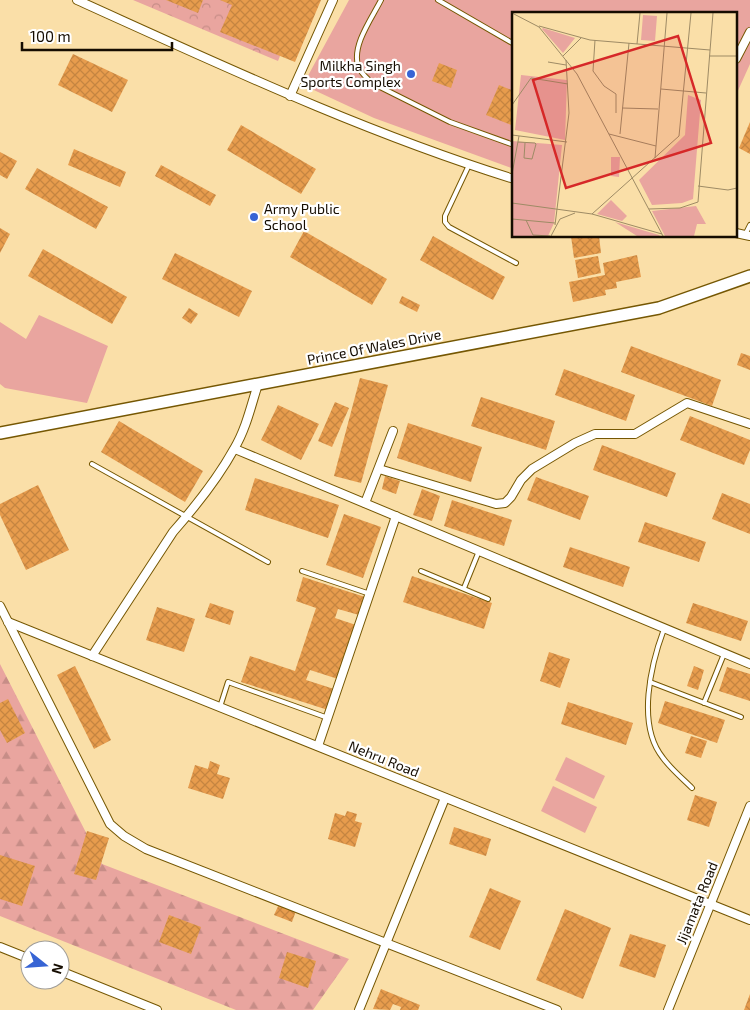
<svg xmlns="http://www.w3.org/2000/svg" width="750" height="1010" font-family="'Exo 2',sans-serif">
<defs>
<pattern id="forest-firs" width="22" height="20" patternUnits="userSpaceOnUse" patternTransform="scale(1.25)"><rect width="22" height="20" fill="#e9a59f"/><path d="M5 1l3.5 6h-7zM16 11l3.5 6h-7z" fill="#c78d87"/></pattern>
<pattern id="park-crowns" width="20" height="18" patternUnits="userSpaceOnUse" patternTransform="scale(1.25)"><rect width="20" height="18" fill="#e9a59f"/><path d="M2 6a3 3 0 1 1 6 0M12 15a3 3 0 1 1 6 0" fill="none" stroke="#c78d87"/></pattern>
<pattern id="building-cross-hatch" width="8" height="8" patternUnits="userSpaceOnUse" patternTransform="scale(1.25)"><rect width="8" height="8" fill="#e79c4d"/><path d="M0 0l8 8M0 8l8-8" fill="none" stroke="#c58541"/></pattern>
</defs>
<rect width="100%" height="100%" fill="#fadfa8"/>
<polygon fill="url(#forest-firs)" points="0,664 102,864 349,959 313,1010 236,1010 0,916"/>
<polygon fill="url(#park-crowns)" points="133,0 302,0 278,61"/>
<g fill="#e9a59f">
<polygon points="349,0 750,0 750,64 736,95 736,14 514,14 514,169 374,118 303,85"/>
<polygon points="39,315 108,346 87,403 5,388 0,384 0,322 26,339"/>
<polygon points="566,757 605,776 594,799 555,780"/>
<polygon points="553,786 597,807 585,833 541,811"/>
</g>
<g fill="url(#building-cross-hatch)">
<polygon points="166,0 203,0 198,13"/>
<polygon points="220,0 321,0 295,62 220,32 232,5"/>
<polygon points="73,54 128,80 112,112 58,85"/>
<polygon points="439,63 457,70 451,88 432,81"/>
<polygon points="499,85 514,91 514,126 486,115"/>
<polygon points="750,122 750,154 739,148"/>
<polygon points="241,125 316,169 301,194 227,150"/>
<polygon points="74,149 126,172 120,187 68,165"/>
<polygon points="0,152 17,161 7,179 0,175"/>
<polygon points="161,165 216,195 210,206 155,176"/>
<polygon points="37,168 108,207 96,229 25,189"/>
<polygon points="0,228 10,234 0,253"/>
<polygon points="304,231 387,279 372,305 290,257"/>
<polygon points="433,236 505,277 493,300 420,260"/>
<polygon points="571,236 599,236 601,253 574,258"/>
<polygon points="43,249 127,297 112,324 28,276"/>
<polygon points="175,253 252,291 239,317 162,279"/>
<polygon points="637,255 641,277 616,282 617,288 605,290 606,295 573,302 569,282 605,275 603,263"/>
<polygon points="598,256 601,273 578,278 575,260"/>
<polygon points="402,296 420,305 417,312 399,303"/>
<polygon points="189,308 198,314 191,324 182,318"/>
<polygon points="631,346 721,380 712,406 621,372"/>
<polygon points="741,353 750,356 750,370 737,365"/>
<polygon points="564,369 635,395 626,421 555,395"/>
<polygon points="360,378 388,385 361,483 334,476"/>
<polygon points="481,397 555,421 546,450 471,426"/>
<polygon points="335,402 349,408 332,447 318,441"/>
<polygon points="278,405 319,424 301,460 261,440"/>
<polygon points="690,416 750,440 750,450 744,465 680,440"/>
<polygon points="119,421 203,471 185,502 101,452"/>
<polygon points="408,423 482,447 471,482 397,458"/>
<polygon points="602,445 676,473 667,497 593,470"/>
<polygon points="385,476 400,481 396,494 382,489"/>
<polygon points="536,477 589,496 580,520 527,500"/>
<polygon points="255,478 339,505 328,538 245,510"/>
<polygon points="38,485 69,550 26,570 0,515 0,504"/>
<polygon points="422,489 440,496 432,521 413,515"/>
<polygon points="722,493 750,504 750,534 712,519"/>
<polygon points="452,500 512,520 504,546 444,526"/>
<polygon points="344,514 381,527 363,578 326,565"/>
<polygon points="645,522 706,542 699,562 638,542"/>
<polygon points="570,547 630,567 623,587 563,567"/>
<polygon points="412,576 492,603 484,629 403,602"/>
<polygon points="303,577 365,597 359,615 338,609 335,618 356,625 338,679 310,670 306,680 334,689 328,710 241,682 250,656 295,671 316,608 296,601"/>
<polygon points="210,603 234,611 230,625 205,617"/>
<polygon points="693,603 748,621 741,641 686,623"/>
<polygon points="157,607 195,619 184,652 146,640"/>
<polygon points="549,652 570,659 560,688 540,681"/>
<polygon points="75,666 111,740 94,749 57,675"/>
<polygon points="694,666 704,670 698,690 687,686"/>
<polygon points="727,667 750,674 750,701 719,691"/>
<polygon points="8,699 25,733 7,743 0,730 0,703"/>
<polygon points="665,701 725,720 717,743 658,723"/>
<polygon points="568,702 633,723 626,745 561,724"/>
<polygon points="691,736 707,741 701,758 685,753"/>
<polygon points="210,761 220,765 217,774 230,778 223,799 188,788 195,765 208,769"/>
<polygon points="695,795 717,802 709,827 687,820"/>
<polygon points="347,811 357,814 355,821 362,823 355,847 328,839 335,813 345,816"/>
<polygon points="454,827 491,839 486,856 449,844"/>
<polygon points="87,831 109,838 96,880 74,874"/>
<polygon points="0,855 35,866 22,906 0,899"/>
<polygon points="490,888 521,901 500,950 469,937"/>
<polygon points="280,902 297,908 292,922 274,915"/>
<polygon points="565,909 611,928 583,999 536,980"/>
<polygon points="169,915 201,927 191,954 159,942"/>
<polygon points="630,934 666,945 655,978 619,966"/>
<polygon points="287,952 316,961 308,988 279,978"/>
<polygon points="381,989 420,1005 418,1010 400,1010 401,1007 393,1004 390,1010 373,1009"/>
<polygon points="750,994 750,1010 744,1010"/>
</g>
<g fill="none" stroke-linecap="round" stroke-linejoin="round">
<defs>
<g id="service">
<path d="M 381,0 C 372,18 352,45 358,65 C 360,73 367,78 372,83 L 450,122 L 514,145"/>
<polyline points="438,0 514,44"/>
<polyline points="469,165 445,216 445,222 449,227 516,263"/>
<polyline points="745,235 750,225"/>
<polyline points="92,464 268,562"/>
<polyline points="302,571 370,594"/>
<polyline points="421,571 488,599"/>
<polyline points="464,588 479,551"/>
<path d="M 664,629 C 651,664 636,725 663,758 C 671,769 683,779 692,788"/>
<polyline points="650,682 741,717"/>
<polyline points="704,703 724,654"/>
<polyline points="220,707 228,682 328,718"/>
</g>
<g id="minor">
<path d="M 77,0 C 221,65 363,132 514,179"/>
<polyline points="736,59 750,32"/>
<polyline points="290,96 333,0"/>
<polyline points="736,233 750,236"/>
<polyline points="235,449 750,664"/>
<polyline points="379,469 496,504 505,503 511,497 521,480 532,469 575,443 595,434 635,434 687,403 750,424"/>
<polyline points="365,503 393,431"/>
<polyline points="0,606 110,824 124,836 146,849 557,1010"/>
<polyline points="8,622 750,920"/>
<path d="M 92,656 L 173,532 C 195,507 218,478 234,449 C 246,429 251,406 258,384"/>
<polyline points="318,746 396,516"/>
<polyline points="0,947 30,959"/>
<polyline points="60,971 157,1010"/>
<polyline points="359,1010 445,798"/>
<polyline points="668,1010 750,806"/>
</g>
<polyline id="secondary" points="0,433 659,308 750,276"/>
</defs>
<use href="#service" stroke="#755703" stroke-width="6"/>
<use href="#minor" stroke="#755703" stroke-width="10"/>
<use href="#secondary" stroke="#755703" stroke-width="14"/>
<use href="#service" stroke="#fff" stroke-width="4"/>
<use href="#minor" stroke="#fff" stroke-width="8"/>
<use href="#secondary" stroke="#fff" stroke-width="11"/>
</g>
<g fill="#3764d4" stroke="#fff" stroke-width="2">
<circle cx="411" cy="74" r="5"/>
<circle cx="254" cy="217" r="5"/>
</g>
<g text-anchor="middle" stroke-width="4.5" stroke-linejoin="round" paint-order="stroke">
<g font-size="14" fill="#150c00" stroke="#fff" text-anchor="end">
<text x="401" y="71">Milkha Singh<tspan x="401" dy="16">Sports Complex</tspan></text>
<text x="264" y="214" text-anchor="start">Army Public<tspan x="264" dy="16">School</tspan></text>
</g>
<g font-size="14" fill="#150c00" stroke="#fff">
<text transform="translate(374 347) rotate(-11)" y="5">Prince Of Wales Drive</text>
<text transform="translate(384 759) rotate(22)" y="5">Nehru Road</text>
<text transform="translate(697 903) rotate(-68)" y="5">Jijamata Road</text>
</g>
</g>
<g transform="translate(512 12)">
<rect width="225" height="225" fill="#fadfa8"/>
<path d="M 176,83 L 189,88 L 181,187 L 170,191 L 140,193 L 127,168 L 173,123 ZM 103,210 L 147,223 L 148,224 L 125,224 Z" fill="#e9a59f"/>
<path d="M 0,129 L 50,133 L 42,211 L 36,224 L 0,224 ZM 184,194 L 194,212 L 185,212 L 182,224 L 153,224 L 140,199 Z" fill="#e9a59f"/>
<path d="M 131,3 L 145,4 L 143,29 L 129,28 ZM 30,17 L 31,16 L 63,26 L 51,41 ZM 9,63 L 55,68 L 53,128 L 3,118 ZM 99,145 L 108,145 L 107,165 L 99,164 ZM 99,188 L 115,204 L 110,209 L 85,202 Z" fill="#e9a59f"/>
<path fill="none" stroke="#9e8b65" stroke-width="1" d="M 0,1 L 27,15 L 65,62 L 151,224M 27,14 L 78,28 L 198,38M 83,28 L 81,59 L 92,74 L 104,82 L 104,101M 125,32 L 128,1M 51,44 L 69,26M 197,44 L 225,44M 36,50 L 54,53M 149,77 L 194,81M 0,93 L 19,66 L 56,72M 110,96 L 146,97M 97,122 L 144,134M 108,122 L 117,31M 0,123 L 55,130M 6,130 L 23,131 L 24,132 L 20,147 L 12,146 L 13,131M 143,146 L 155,1M 0,162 L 7,124M 186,174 L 216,178 L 225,176M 0,191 L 80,202 L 150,222M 137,197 L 168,196 L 186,190 L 201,1M 80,202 L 167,124 L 179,1M 0,207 L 43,211M 14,208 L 21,223 L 38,224M 43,213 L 57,101 L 54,48M 39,224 L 48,207 L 63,201"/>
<path fill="#d62828" fill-opacity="0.15" stroke="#d62828" stroke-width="2.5" d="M 166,24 L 199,131 L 54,176 L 21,68 Z"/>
<rect width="225" height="225" fill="none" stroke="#150c00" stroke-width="2.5"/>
</g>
<g transform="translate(45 965) rotate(107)"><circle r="24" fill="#ffffff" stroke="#a19e99"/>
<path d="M0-4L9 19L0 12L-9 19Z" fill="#3764d4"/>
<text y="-8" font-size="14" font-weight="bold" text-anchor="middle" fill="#150c00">N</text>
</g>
<path d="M22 42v8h150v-8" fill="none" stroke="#150c00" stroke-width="2.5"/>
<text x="30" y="42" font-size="15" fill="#150c00" stroke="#ffffff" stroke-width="4" paint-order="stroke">100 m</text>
</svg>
